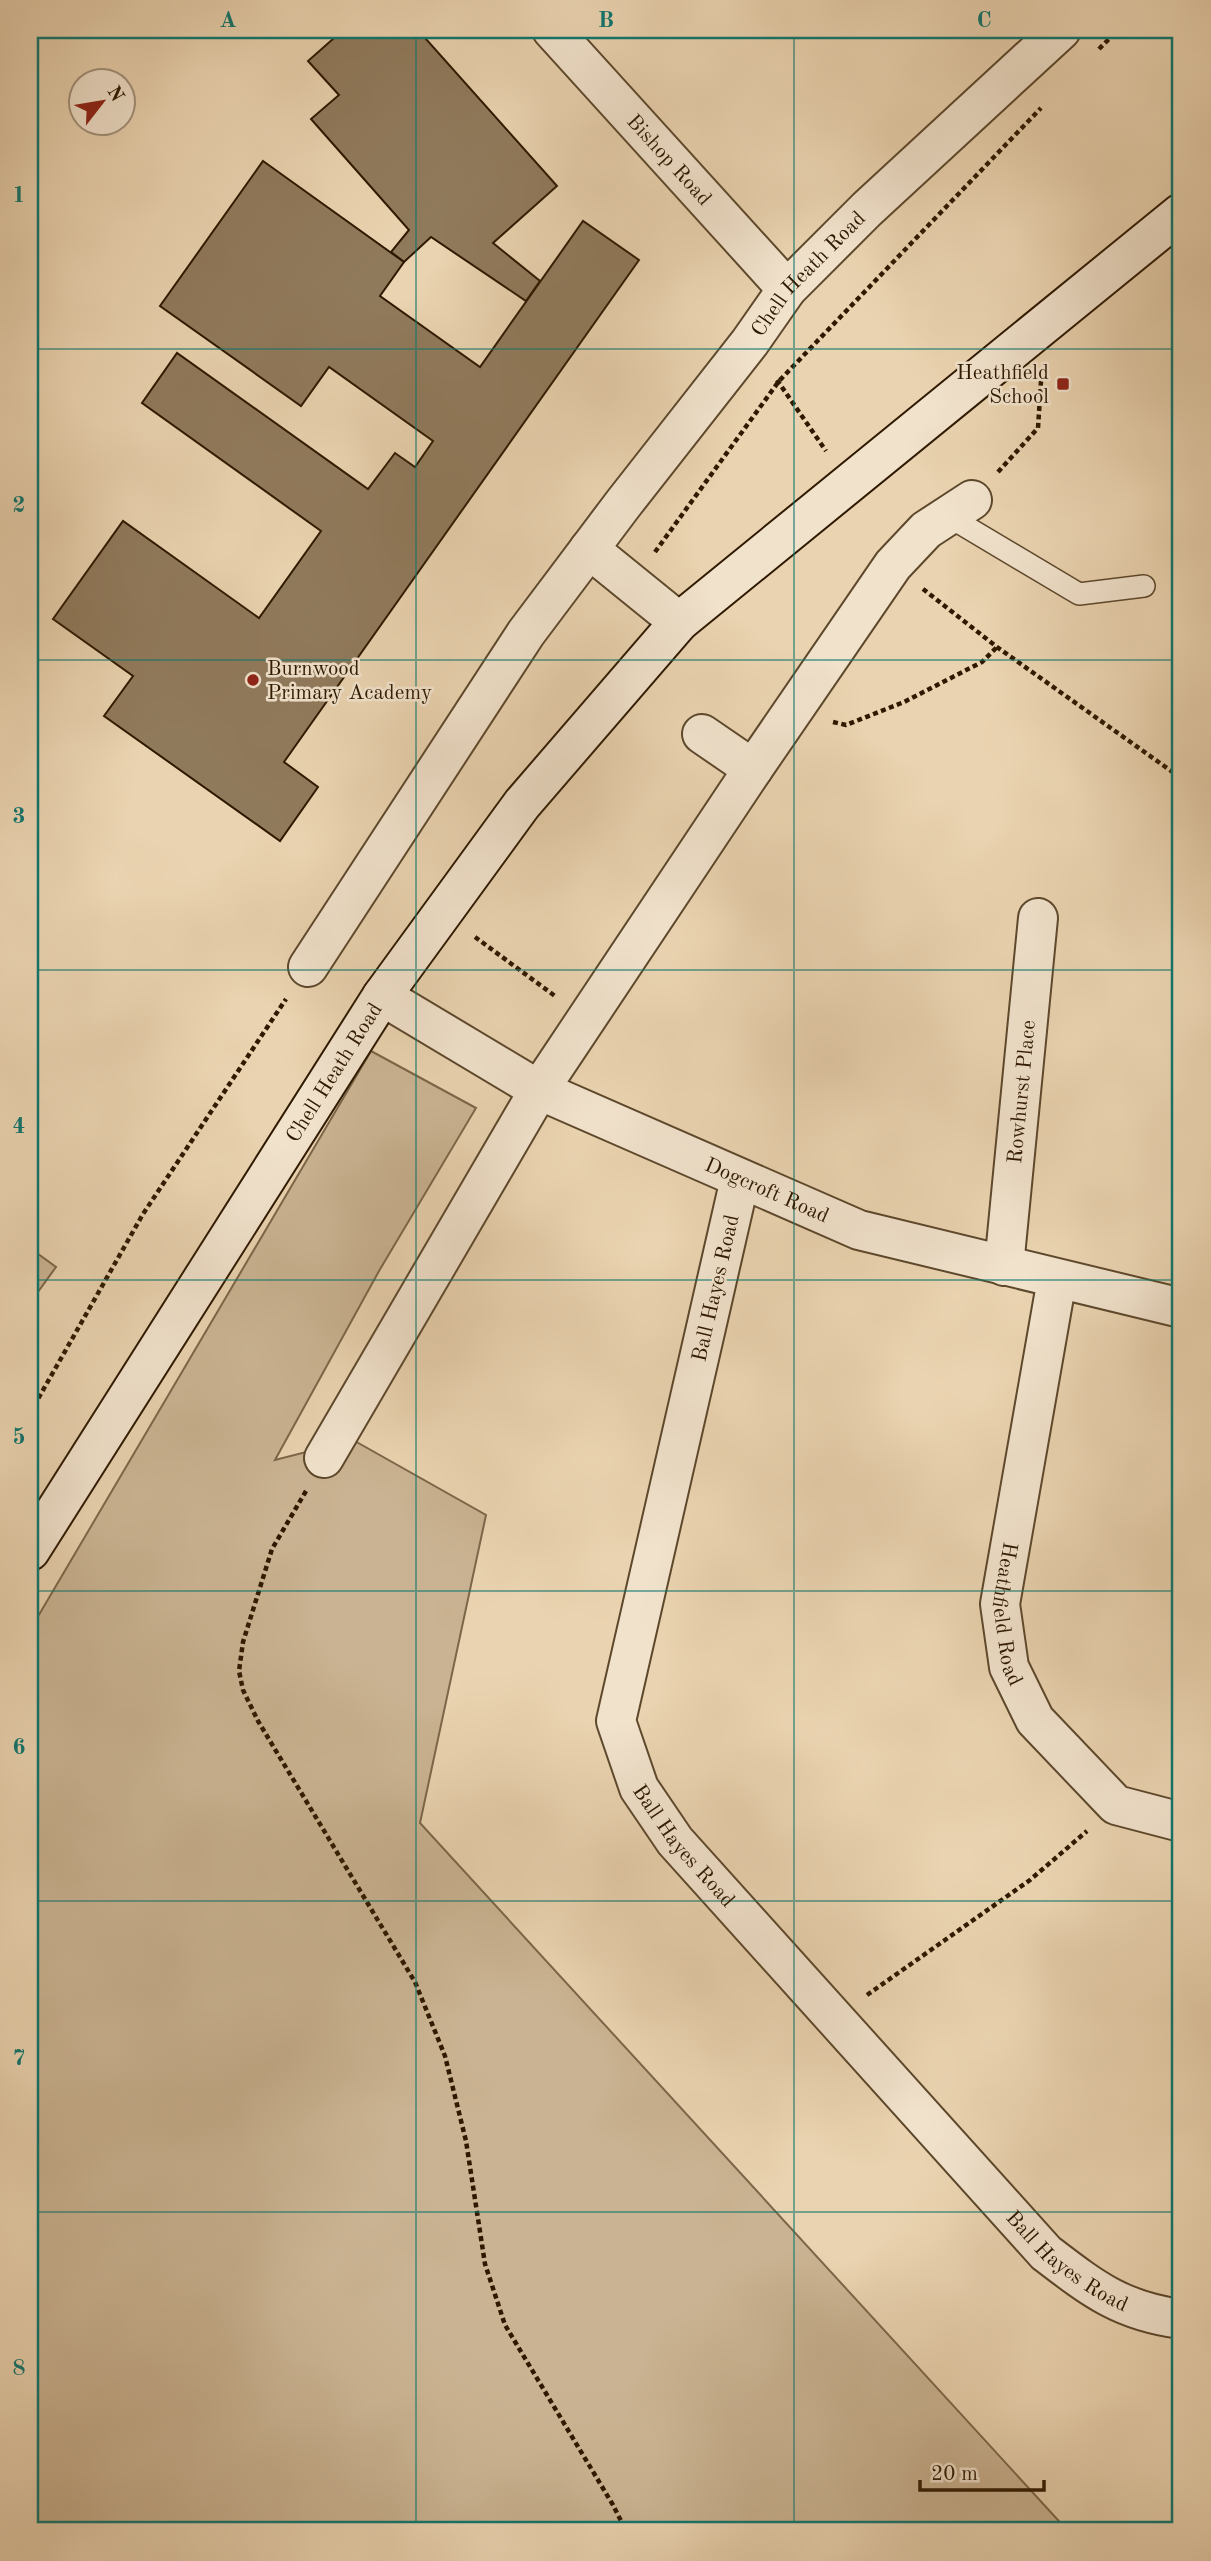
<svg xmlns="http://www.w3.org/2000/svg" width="1211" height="2561" font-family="'Old Standard TT',serif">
<rect width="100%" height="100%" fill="#ead3b0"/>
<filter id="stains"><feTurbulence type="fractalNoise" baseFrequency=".00286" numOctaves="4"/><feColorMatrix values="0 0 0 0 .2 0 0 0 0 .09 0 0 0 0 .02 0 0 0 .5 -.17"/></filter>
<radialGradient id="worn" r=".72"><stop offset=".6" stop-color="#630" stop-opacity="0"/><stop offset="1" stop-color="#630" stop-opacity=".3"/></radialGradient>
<g fill="#cab392" stroke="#7c6649" stroke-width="2">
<polygon points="371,1051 476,1108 379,1271 275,1460 353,1440 486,1515 420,1823 1068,2531 30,2531 30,1630"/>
<polygon points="30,1248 56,1267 30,1303"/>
</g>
<g fill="#907a5c" stroke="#2e1900" stroke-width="2">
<polygon points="340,30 418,30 557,186 493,243 540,281 526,301 431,237 404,262 391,252 409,230 311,119 339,95 308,61 342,31"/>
<polygon points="263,161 404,262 380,296 480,367 583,221 639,260 284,762 318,787 280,841 104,716 133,676 53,619 123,521 259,618 321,531 142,403 177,353 368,489 395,453 415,467 433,441 329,367 301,406 160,306"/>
</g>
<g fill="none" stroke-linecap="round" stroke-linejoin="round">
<defs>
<polyline id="lane" points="948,516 1079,594 1144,586"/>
<g id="street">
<path id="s1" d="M 552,30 L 787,289"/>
<polyline points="589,549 679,622"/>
<polyline points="702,734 753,769"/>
<path id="s2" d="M 308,967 L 526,633 L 623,504 L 750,342 L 787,289 L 867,209 L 1061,30"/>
<path id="s3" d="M 382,996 L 539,1090 L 859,1230 L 1181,1308"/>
<path id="s4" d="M 740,1179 L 616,1721 L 639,1788 L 675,1841 L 1046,2253 C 1093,2289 1121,2311 1181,2319"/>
<path id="s5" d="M 1004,1266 L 1038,918"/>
<path id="s6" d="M 1057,1279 L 1000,1604 L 1009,1667 L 1035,1720 L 1116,1805 L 1181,1822"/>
<polyline points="324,1458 539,1090 753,769 893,565 926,530 972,500"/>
</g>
<g id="secondary">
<path id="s7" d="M 30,1551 L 382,996 L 522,804 L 679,622 L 1181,213"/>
</g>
</defs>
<use href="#lane" stroke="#5d482c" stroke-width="24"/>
<use href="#street" stroke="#5d482c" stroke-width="42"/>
<use href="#secondary" stroke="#2e1900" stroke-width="42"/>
<g stroke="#2e1900" stroke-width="4.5" stroke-dasharray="5 3.5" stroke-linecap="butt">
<polyline points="1099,49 1118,30"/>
<polyline points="777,380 826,451"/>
<polyline points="998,472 1038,428 1041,381"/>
<polyline points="655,552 779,381 1041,108"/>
<polyline points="923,589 997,647 1181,778"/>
<polyline points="833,722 846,725 904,702 982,662 997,647"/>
<polyline points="475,937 555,996"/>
<polyline points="30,1413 143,1214 286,999"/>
<polyline points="306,1491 272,1549 243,1642 239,1671 243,1690 258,1721 415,1982 445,2056 466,2141 485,2264 505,2325 613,2505 626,2531"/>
<polyline points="867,1995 1030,1880 1087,1831"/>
</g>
<use href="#lane" stroke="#f1e2cc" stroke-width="21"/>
<use href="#street" stroke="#f1e2cc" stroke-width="38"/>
<use href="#secondary" stroke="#f1e2cc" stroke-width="38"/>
</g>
<path fill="none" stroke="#0f766e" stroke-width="2" stroke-opacity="0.55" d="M 416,30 L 416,2531M 794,30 L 794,2531M 30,349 L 1181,349M 30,660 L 1181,660M 30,970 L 1181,970M 30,1280 L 1181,1280M 30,1591 L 1181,1591M 30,1901 L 1181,1901M 30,2212 L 1181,2212"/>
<g fill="#8f2418" stroke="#f1e2cc" stroke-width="2.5">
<rect x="1056" y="377" width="14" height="14" rx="3.5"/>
<circle cx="253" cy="680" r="7"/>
</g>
<g text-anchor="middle" stroke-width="5" stroke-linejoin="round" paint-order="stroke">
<g font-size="21" fill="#2e1900" stroke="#f1e2cc">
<text dy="7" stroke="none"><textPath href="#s1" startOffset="175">Bishop Road</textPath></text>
<text dy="7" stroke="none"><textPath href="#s2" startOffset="856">Chell Heath Road</textPath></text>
<text dy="7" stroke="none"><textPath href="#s7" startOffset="567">Chell Heath Road</textPath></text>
<text dy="7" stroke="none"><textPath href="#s5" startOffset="175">Rowhurst Place</textPath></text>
<text dy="7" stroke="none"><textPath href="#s3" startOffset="432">Dogcroft Road</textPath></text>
<text transform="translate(715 1288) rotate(-77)" y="7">Ball Hayes Road</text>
<text dy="7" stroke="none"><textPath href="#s6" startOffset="340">Heathfield Road</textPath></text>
<text dy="7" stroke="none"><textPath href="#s4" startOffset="700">Ball Hayes Road</textPath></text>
<text dy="7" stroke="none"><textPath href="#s4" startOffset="1267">Ball Hayes Road</textPath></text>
</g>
<g font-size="21" fill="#2e1900" stroke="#f1e2cc" text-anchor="end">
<text x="1049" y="379">Heathfield<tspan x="1049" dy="24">School</tspan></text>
<text x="267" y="675" text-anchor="start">Burnwood<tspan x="267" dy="24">Primary Academy</tspan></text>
</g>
</g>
<rect width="1211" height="2561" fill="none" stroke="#ead3b0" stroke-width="77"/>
<g transform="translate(102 102) rotate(59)"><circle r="33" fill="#f1e2cc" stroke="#a3927a" stroke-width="2"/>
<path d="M0-5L12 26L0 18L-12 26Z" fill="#8f2418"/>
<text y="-10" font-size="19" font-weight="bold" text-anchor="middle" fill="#2e1900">N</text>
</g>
<path d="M920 2480v10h124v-10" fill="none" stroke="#2e1900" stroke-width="3.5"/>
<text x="931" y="2480" font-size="21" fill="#2e1900" stroke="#f1e2cc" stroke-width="5" paint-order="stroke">20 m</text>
<rect x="38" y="38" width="1134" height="2484" fill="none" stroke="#0f766e" stroke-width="2.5"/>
<g font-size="23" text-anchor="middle" font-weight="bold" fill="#0f766e">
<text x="228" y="27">A</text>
<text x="606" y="27">B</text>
<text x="984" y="27">C</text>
<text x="19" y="202">1</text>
<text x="19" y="512">2</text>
<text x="19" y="823">3</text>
<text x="19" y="1133">4</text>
<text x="19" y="1444">5</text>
<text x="19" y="1754">6</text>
<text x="19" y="2065">7</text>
<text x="19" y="2375">8</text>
</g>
<rect width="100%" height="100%" filter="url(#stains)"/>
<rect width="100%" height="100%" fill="url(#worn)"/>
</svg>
